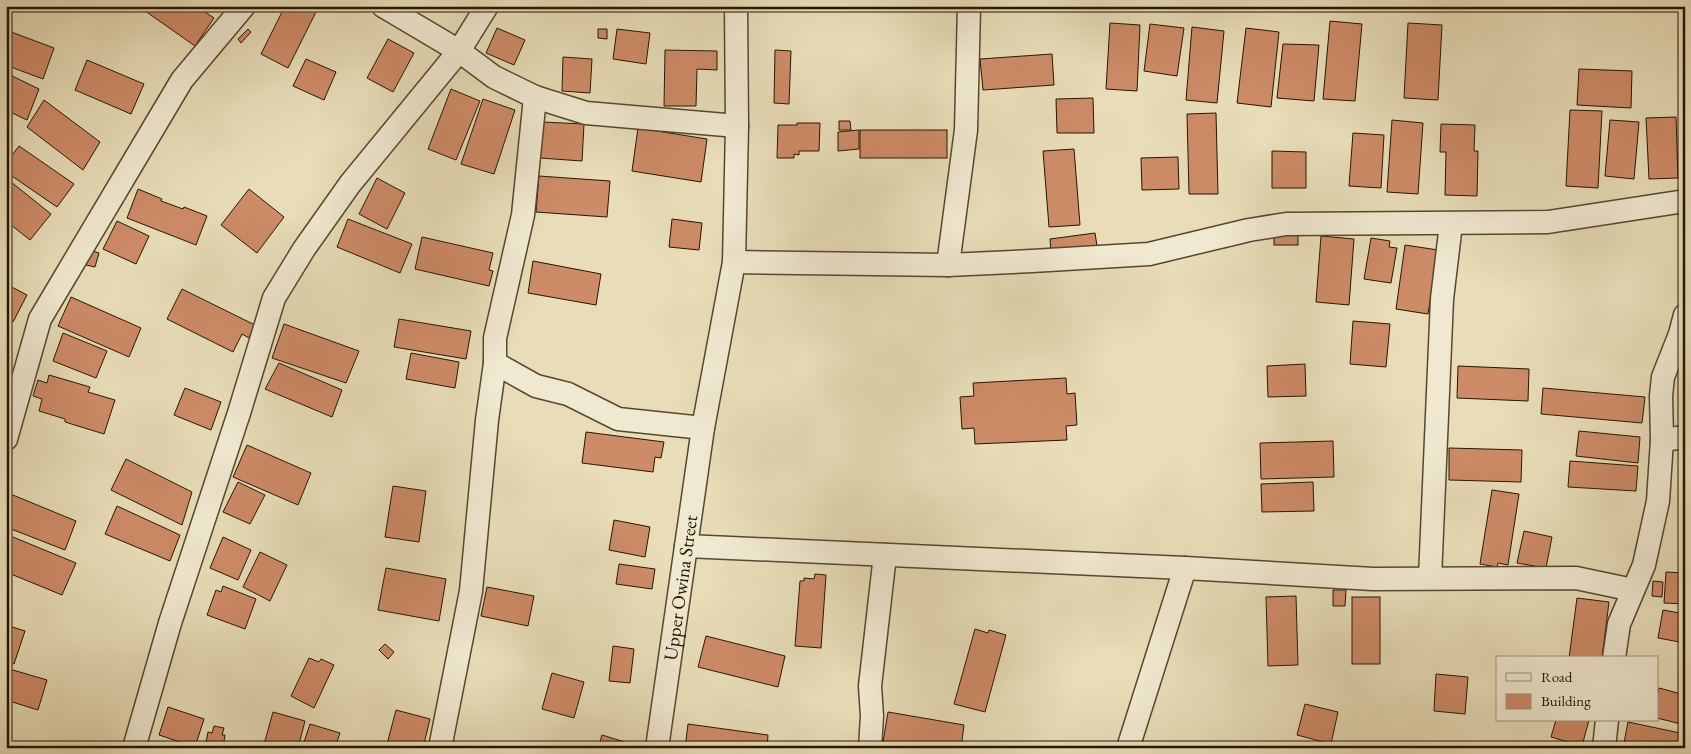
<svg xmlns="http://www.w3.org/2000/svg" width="1691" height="754" font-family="'EB Garamond',serif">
<rect width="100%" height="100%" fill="#e8ddb8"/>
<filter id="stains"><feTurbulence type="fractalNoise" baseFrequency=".004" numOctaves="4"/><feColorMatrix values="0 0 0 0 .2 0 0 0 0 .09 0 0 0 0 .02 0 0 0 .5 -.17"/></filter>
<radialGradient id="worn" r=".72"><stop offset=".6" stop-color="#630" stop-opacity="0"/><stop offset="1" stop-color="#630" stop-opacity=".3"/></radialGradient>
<g fill="#cd8b67" stroke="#271501">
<polygon points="138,6 196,6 214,18 195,46"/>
<polygon points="285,6 319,6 288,68 261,54"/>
<polygon points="638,6 714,6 714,11"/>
<polygon points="1330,21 1362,24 1355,101 1323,99"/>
<polygon points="1110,23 1140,25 1137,91 1106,89"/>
<polygon points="1408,23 1442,25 1438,100 1404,98"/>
<polygon points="1150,24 1184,28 1177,76 1144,71"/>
<polygon points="1192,27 1224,31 1217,103 1186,100"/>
<polygon points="497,28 525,40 514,65 486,53"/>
<polygon points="1246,28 1279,32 1271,107 1237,103"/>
<polygon points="248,29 251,32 241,43 238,39"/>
<polygon points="598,29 607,29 607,39 598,38"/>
<polygon points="617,29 650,33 646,64 613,59"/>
<polygon points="6,30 54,48 43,79 11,67 10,70 6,69"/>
<polygon points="388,39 414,53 393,92 367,78"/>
<polygon points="1283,44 1319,45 1314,101 1277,98"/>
<polygon points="665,50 717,51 717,70 697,69 696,106 664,106"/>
<polygon points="775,50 791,51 789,104 774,103"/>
<polygon points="1052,54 1054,85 983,90 980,59"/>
<polygon points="563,57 592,59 590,93 562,91"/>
<polygon points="306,59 336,72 324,100 293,86"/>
<polygon points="87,60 144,84 131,114 75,90"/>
<polygon points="1579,69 1632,71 1631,108 1577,105"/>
<polygon points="6,73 39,89 27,120 6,110"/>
<polygon points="451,89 480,101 456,160 428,149"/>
<polygon points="1093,98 1094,133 1057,133 1056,99"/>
<polygon points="483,99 515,110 494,174 461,164"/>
<polygon points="44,100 100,142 83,170 27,127"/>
<polygon points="1570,110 1602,111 1598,188 1566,186"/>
<polygon points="1216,113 1218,194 1189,194 1187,114"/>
<polygon points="1676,117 1678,178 1649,179 1646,118"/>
<polygon points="1392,120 1423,123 1418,194 1387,192"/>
<polygon points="1610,120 1639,122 1634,179 1605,176"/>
<polygon points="839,121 850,121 851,130 839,130"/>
<polygon points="542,122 584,124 582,161 540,158"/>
<polygon points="797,123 820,123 819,151 799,151 799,155 794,154 794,158 777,158 778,125 797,125"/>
<polygon points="1441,124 1475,125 1474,151 1478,151 1477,196 1445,195 1446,152 1440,152"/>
<polygon points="638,128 707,139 701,182 632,171"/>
<polygon points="859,130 859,149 838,151 838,132"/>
<rect x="860" y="130" width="87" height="28"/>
<polygon points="1353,133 1384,135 1381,188 1349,186"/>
<polygon points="19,146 74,184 57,207 6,172 6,163"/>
<polygon points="1074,149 1080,225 1049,227 1043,151"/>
<polygon points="1272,151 1306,152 1306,188 1272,188"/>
<polygon points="1178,157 1179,189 1142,190 1141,158"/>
<polygon points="539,176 610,181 607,217 536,212"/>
<polygon points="6,178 51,214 30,240 6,221"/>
<polygon points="377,178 405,193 387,229 359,214"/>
<polygon points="138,189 162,199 161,201 183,209 184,207 207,216 196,245 127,218"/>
<polygon points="249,189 284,217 257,253 221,225"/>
<polygon points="348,219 412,244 400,273 337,247"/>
<polygon points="672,219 702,223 699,250 669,247"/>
<polygon points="117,221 149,236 136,264 103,249"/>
<rect x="1274" y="229" width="24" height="16"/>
<polygon points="1095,233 1097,246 1051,252 1050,239"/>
<polygon points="1321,236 1354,239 1349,305 1316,302"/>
<polygon points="422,237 493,253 489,270 493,271 489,286 415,269"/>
<polygon points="1371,238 1390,241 1389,247 1397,248 1391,283 1364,279"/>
<polygon points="1405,245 1438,250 1428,314 1396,309"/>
<polygon points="87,249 99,253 95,267 82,264"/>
<polygon points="533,261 601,274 596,305 528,293"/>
<polygon points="6,284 27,295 13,322 6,318"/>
<polygon points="182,289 255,325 249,338 242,334 233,352 167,319"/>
<polygon points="71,297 141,328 129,357 58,326"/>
<polygon points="399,319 471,331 466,359 394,347"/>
<polygon points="1353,321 1390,324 1386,367 1350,364"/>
<polygon points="284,324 359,351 346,383 272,358"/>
<polygon points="63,333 107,351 96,378 53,361"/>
<polygon points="411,353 459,362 455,388 406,379"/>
<polygon points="279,363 342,390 332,417 265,389"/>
<polygon points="1305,364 1306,396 1268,397 1267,366"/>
<polygon points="1458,366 1529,369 1528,401 1457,398"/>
<polygon points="49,375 90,387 88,392 115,400 104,434 65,422 65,419 39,411 42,399 33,396 38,380 47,383"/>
<polygon points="1066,378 1067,394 1075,393 1077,425 1066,426 1067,440 975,444 974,428 962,429 960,397 974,396 973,383"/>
<polygon points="185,388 221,402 211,430 174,415"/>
<polygon points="1543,388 1645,397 1642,423 1541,414"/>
<polygon points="1579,431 1640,437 1638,463 1576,456"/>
<polygon points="586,432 664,442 661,458 655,457 653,472 582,463"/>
<polygon points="1333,441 1334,477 1261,479 1260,443"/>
<polygon points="247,445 311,473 298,505 233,477"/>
<polygon points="1449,448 1522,450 1521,482 1449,480"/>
<polygon points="126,459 192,492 182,525 111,490"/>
<polygon points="1570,461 1638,466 1636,491 1568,487"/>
<polygon points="238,482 265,495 250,524 223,512"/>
<polygon points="1313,482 1314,511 1262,512 1261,484"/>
<polygon points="393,486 426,491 419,542 385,537"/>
<polygon points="1492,490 1519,494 1508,565 1498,563 1497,567 1480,564"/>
<polygon points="8,493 76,521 65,550 6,527 6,498"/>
<polygon points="117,506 180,535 170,561 105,534"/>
<polygon points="614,520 650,527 645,557 609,550"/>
<polygon points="1524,531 1552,537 1546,568 1517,563"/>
<polygon points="8,535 76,563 62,595 6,572 6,539"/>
<polygon points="223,537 251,550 238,580 210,568"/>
<polygon points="260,552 287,565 270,601 243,587"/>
<polygon points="619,564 655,569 652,589 616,584"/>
<polygon points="386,568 446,579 439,621 378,610"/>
<polygon points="1666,572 1685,573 1685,604 1664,603"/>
<polygon points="815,574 826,575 821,648 795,646 800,581 804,581 804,578 814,579"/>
<polygon points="1653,581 1663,582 1662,597 1652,596"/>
<polygon points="223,586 256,599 245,629 207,615 216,590 221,592"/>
<polygon points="487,587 534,596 528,626 481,616"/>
<polygon points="1333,590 1346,590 1345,606 1333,606"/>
<polygon points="1296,596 1298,665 1268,666 1266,597"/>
<rect x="1352" y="597" width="28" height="67"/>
<polygon points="1577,598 1609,602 1602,658 1569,658"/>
<polygon points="1663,610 1685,614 1685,643 1658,638"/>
<polygon points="6,625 25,631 14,664 6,661"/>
<polygon points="975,629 988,633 989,630 1006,635 985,712 954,704"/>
<polygon points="706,636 785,656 778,687 698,667"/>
<polygon points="385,644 394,652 388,659 379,650"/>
<polygon points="613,646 634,649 630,683 609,681"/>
<polygon points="309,658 319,662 321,659 334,665 314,708 291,696"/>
<polygon points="6,668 47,680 38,710 6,700"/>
<polygon points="552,673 584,682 574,718 542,709"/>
<polygon points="1436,674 1468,677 1465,714 1434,711"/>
<polygon points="1659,688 1685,695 1685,725 1657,718 1657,696"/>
<polygon points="1305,704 1338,712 1331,744 1297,735"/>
<polygon points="168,707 204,719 195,747 159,735"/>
<polygon points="396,710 430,719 423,748 402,748 387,744"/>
<polygon points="273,712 305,721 298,748 263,748"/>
<polygon points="888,712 964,725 961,748 882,748"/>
<polygon points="1556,720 1589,720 1582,746 1551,737"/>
<polygon points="1628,722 1685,734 1685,748 1623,748"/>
<polygon points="310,724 340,733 335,748 302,748"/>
<polygon points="688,724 768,735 767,748 685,748"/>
<polygon points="214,726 224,728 222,735 225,735 223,748 205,748 208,732 212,733"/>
<polygon points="602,735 628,743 627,748 598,748"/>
</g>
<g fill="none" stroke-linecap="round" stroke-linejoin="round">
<defs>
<g id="minor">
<polyline points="383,6 459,51 494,77 535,97 586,113 737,126"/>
<polyline points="535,97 523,215 495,338 495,363 536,386 568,394 618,419 703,428"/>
<polyline points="734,262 948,265 1032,261 1149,254 1249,230 1286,224 1548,222 1685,201"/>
<polyline points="948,265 966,130 969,6"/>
<polyline points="6,439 40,319 182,80 244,6"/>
<polyline points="1662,440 1685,437"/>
<polyline points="686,546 1185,568 1373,579 1576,578 1633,590"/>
<polyline points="1430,578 1442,299 1451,224"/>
<polyline points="1614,658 1619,624 1644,565 1658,501 1662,440 1661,396 1663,377 1680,334 1685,315"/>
<polyline points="134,748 170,623 239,413 274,298 304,249 350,184 459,51 487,6"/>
<polyline points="440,748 471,591 487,420 495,363"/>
<path id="s1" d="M 657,748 L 703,428 L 734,262 L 737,126 L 736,6"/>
<polyline points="870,748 872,716 870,686 885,555"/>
<polyline points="1128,748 1185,568"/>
<polyline points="1604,748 1607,720"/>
</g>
</defs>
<use href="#minor" stroke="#57472f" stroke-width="25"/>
<use href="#minor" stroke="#f0e9d1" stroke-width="22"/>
</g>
<g text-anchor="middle" stroke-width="4" stroke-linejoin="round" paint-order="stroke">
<g font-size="19" fill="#271501" stroke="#f0e9d1">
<text dy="7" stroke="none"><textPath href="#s1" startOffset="162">Upper Owina Street</textPath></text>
</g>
</g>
<rect width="1691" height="754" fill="none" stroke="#e8ddb8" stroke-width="25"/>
<rect x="8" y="8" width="1676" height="739" fill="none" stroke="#271501" stroke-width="2.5"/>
<rect x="12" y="12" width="1666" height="729" fill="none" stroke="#271501"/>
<rect x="1496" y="656" width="162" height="65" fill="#f0e9d1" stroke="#a0947e"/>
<rect x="1506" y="673" width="25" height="8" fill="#f0e9d1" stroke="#a0947e"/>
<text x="1541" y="682" font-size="15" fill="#271501">Road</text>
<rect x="1506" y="694" width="25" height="15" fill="#cd8b67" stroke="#a0947e"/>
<text x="1541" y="706" font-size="15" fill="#271501">Building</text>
<rect width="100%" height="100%" filter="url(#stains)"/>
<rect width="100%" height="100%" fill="url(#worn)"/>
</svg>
